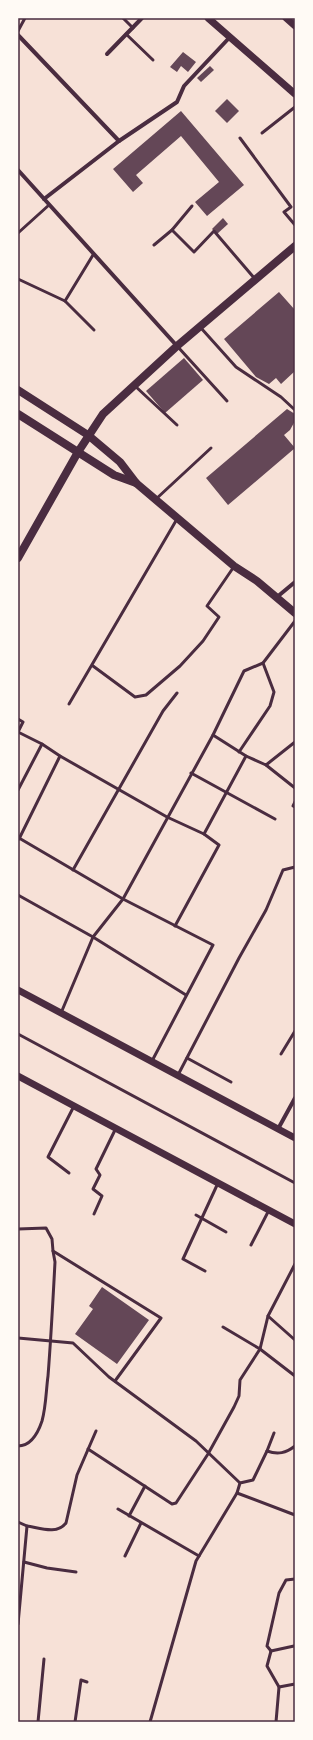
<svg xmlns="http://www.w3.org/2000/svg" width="313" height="1740" font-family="Arial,sans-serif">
<rect width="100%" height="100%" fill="#f7e1d7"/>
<g fill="#644757">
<polygon points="183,52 196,62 188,72 181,66 177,72 170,67"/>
<polygon points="210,66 214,70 201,82 197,78"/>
<polygon points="227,99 239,111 227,123 215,111"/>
<polygon points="181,111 244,185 207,216 195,202 219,182 181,136 136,175 143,183 133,192 113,169"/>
<polygon points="223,218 228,224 217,234 212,229"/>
<polygon points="279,292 295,310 295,371 281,384 276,378 269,384 256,377 224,339"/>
<polygon points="184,358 203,380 165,413 146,391"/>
<polygon points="287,409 295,414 295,421 290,430 284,435 295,448 228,505 206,478"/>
<polygon points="102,1287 149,1320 117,1364 75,1334 93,1309 89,1306"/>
</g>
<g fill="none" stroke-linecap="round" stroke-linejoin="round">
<g stroke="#4a2c40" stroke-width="3">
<polyline points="123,18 133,28"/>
<polyline points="18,31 25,18"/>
<polyline points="126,34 153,60"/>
<polyline points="262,133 295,107"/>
<polyline points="240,138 291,207 284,212 295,225"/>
<polyline points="172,230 192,206"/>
<polyline points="18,233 49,205"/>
<polyline points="154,245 172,230 194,252 214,231 255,279"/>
<polyline points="18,279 65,301 94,330"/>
<polyline points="65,301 93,255"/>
<polyline points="201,328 236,367 281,397 295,410"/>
<polyline points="178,347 227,401"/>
<polyline points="135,386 177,425"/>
<polyline points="156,499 211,448"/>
<polyline points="93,666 135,697 146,695 180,666 203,641 219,617 207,606 233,568"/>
<polyline points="69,704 177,519"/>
<polyline points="18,719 23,722 18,732 42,744 60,756 167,817 204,834 219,845 175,926"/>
<polyline points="213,735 246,756 266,765 295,742"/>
<polyline points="239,752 270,706 274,692 263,663"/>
<polyline points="266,765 295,788"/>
<polyline points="191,773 275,819"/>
<polyline points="18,790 42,744"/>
<polyline points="295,802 293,806 295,807"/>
<polyline points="204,834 246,756"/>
<polyline points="19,838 123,899 213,945 152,1061"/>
<polyline points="19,839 60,756"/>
<polyline points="73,870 163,711 177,693"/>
<polyline points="18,895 93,937 186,995"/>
<polyline points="61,1013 93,937 123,899 213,735 244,671 263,663 295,621"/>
<polyline points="18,1034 295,1183"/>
<polyline points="281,1054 295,1031"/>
<polyline points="187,1058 231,1082"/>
<polyline points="178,1075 239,958 266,910 283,870 295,867"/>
<polyline points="69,1173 48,1157 74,1106"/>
<polyline points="94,1214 102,1196 93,1189 100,1175 96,1169 116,1128"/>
<polyline points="196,1215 226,1232"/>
<polyline points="18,1229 46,1228 52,1239 53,1251 161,1318 115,1381"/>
<polyline points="251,1245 269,1210"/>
<polyline points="205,1271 183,1259 218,1183"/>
<polyline points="268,1316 295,1340"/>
<polyline points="223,1327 260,1349 295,1376"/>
<polyline points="18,1338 73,1343 109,1377 196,1441 240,1483"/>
<path d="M 18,1446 C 31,1446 38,1433 42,1421 C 46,1407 46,1391 48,1376 C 51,1338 53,1300 55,1262 L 53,1251"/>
<polyline points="88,1449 172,1504 176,1503 208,1454 234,1407 239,1396 240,1380 260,1349 268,1316 295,1264"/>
<path d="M 267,1451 C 278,1455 286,1453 295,1446"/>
<polyline points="237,1493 295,1515"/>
<polyline points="118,1509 199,1556"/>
<polyline points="129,1516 145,1486"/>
<polyline points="18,1522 27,1526"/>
<polyline points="125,1556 141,1523"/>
<polyline points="24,1562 47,1568 76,1572"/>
<path d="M 18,1624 L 27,1526 C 40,1528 57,1535 66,1523 L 77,1475 L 96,1431"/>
<polyline points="271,1651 267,1646 279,1593 286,1580 295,1579"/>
<polyline points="271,1651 267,1666 279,1687 276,1722"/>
<polyline points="271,1651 294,1646"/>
<polyline points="279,1687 295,1684"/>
<polyline points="38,1722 44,1659"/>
<polyline points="75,1722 81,1680 87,1682"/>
<polyline points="150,1722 196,1561 237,1493 240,1483 253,1480 267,1451 274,1433"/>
</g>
<g stroke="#4a2c40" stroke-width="4">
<polyline points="18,35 119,141"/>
<polyline points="107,54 142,18"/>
<polyline points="18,170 177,346"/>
<polyline points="44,199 119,141 177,102 184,86 230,37"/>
<polyline points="277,597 295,582"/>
<polyline points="278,1129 295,1098"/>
</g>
<g stroke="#4a2c40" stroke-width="7">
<polyline points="208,18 295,94"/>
<polyline points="286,18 295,26"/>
<polyline points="18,990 295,1138"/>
<polyline points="18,1076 295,1224"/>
</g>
<g stroke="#4a2c40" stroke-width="8">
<polyline points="18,390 88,435 120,462 136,483 234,566 257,581 295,613"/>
<polyline points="18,414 114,475 136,483"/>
<polyline points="18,558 78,452 103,414 177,346 295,246"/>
</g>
</g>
<rect width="313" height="1740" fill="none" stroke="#fffaf5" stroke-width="38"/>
<rect x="19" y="19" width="275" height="1702" fill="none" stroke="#4a2c40" stroke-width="1.5"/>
</svg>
